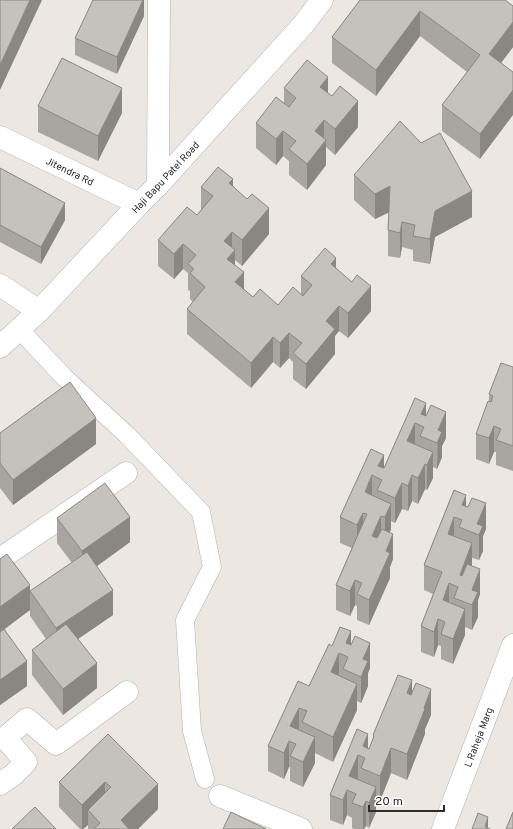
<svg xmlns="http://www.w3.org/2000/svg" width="513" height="829" font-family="Overpass,sans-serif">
<rect width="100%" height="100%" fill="#ece7e0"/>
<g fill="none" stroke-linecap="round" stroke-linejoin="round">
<defs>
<polyline id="pedestrian" points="19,329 64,377 127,435 201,512 212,567 185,620 192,731 205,779"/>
<g id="minor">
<polyline points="0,137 139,204"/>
<polyline points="158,185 159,0"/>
<polyline points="0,285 39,311"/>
<polyline points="0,347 39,311 139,204 158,185 303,25 322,0"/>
<polyline points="0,559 126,473"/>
<polyline points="0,784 13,775 26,762 5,738 27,719 56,744 127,692"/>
<polyline points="220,796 301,829"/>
</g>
<polyline id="tertiary" points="443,829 513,645"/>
</defs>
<use href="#pedestrian" stroke="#b0b1bb" stroke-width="19"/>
<use href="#minor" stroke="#b0b1bb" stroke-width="23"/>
<use href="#tertiary" stroke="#b0b1bb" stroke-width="23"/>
<use href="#pedestrian" stroke="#fff" stroke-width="18"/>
<use href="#minor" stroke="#fff" stroke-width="22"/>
<use href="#tertiary" stroke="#fff" stroke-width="22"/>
</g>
<g fill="#a9a6a1">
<polygon points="144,0 144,16 117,74 75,55 75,38"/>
<polygon points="360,0 505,0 513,47 501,63 480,159 442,131 442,105 467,72 420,36 376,96 332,63 332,37"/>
<polygon points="284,88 328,93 358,127 335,155 326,147 326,165 307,190 289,175 289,161 283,156 276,165 256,148 256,123 284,104"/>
<polygon points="38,106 122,113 98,161 38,132"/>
<polygon points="0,168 65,220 41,264 0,242"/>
<polygon points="354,175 472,217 435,237 430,264 413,261 413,250 402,247 400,258 388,256 388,230 389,212 375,219 354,200"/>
<polygon points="233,186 269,234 242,266 235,260 235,266 244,289 253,297 278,305 301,295 301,276 336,268 371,311 348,338 339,331 335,336 335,354 306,389 293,379 293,362 289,358 280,368 273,362 251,388 187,334 187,309 193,302 190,299 190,291 188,290 188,273 183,269 174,279 158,266 158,240 197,215 201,210 201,187"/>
<polygon points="513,367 513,471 496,465 496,452 494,452 489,464 476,459 476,434 489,402 489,394"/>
<polygon points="415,398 426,415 446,438 442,446 442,457 437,469 433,467 433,478 427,490 425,489 418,504 412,501 408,511 402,509 395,523 391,521 391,529 390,532 393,559 390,567 390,578 369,625 357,620 357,606 355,605 350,616 336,610 336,585 352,548 340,543 340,517 384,455 384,468"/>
<polygon points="0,433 96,444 13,505 0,488"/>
<polygon points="454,490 466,507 486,529 483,536 483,551 479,560 472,558 472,566 480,594 478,600 478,617 472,630 465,627 465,635 453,664 441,659 441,646 438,645 434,657 421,652 421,626 433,594 424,590 424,565"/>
<polygon points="57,518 130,542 97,566 113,615 78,639 97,688 63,715 32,675 32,650 46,639 30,616 30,610 5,629 27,686 0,705 0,559 30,591 72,563 57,543"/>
<polygon points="351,645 370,668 368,673 368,686 361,703 357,701 357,710 333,762 315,753 315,763 303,787 290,781 290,767 289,767 284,779 268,771 268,746 309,686 332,646"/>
<polygon points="412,693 431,715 425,729 425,734 407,780 391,773 380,801 376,799 376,812 369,828 366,826 364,829 354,829 352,828 352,818 347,815 343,825 330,820 330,795 357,729 369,749 373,739 373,735"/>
<polygon points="108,734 158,809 138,829 88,829 88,825 83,829 80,829 59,807 59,782"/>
</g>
<g fill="#8a8783">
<polygon points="30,0 42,0 0,90 0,65"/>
<polygon points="143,0 144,0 144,16 117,74 117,57"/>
<polygon points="420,11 420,36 376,96 376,70"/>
<polygon points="513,22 513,47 489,79 489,54"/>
<polygon points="328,77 328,102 320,87"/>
<polygon points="122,88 122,113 98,161 98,136"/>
<polygon points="513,90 513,115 480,159 480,134"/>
<polygon points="358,101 358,127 335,155 335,129"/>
<polygon points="324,120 324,143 326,140 326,165 307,190 307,164 315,131"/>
<polygon points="283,131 283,156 276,165 276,139"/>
<polygon points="233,179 233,204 229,183"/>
<polygon points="390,186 390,212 375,219 375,194"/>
<polygon points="472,191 472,217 435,237 430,264 430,239 435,211"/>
<polygon points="65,203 65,220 41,264 41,247"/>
<polygon points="269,208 269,234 242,266 242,240"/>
<polygon points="402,222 402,247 400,258 400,233"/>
<polygon points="232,232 232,254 235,250 235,275 227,285 224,241"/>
<polygon points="183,244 183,269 174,279 174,254"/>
<polygon points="336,258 336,284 331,264"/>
<polygon points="244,272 244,298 235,282"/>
<polygon points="371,286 371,311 348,338 348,313"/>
<polygon points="339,306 339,331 335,336 335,354 306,389 306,364 326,321"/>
<polygon points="289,333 289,358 280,368 280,343"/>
<polygon points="273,337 273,362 251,388 251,363"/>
<polygon points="426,403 426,429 424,427 421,414"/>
<polygon points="446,412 446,438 442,446 442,457 437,469 438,430"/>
<polygon points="96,418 96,444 13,505 13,480"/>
<polygon points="415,423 415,448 407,441"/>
<polygon points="494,426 494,452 489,464 489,438"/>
<polygon points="433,452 433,478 427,490 427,465"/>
<polygon points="384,455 384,480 382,480 378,466"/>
<polygon points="425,464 425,489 418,504 418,478"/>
<polygon points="372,475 372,501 365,492"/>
<polygon points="412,475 412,501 408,511 408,486"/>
<polygon points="402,483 402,509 395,523 395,498"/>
<polygon points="466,495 466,520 462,505"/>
<polygon points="486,503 486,529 483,536 483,551 479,560 479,535 477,524"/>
<polygon points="391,504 391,529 385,542 385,517"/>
<polygon points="363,513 363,538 357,550 357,525"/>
<polygon points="381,516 381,541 372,536"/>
<polygon points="130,517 130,542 82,577 82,551"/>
<polygon points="454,517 454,542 448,534"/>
<polygon points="393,534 393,559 390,567 390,578 369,625 369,600 386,551"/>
<polygon points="472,543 472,569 460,601 460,575"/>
<polygon points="480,569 480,594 478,600 478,617 472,630 472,590"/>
<polygon points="355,580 355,605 350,616 350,591"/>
<polygon points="449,583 449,608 443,600"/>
<polygon points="30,585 30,610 0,632 0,607"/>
<polygon points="113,590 113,615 56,654 56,628"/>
<polygon points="465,609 465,635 453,664 453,639"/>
<polygon points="438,619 438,645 434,657 434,632"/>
<polygon points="351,631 351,657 348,657 346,643"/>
<polygon points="370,643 370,668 368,673 368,686 361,703 361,677 363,659"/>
<polygon points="339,653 339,678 331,672"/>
<polygon points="27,661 27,686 0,705 0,680"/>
<polygon points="97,663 97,688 63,715 63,689"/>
<polygon points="412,680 412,706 407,693"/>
<polygon points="357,684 357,710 333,762 333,737"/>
<polygon points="431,689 431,715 425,729 425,734 407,780 407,754"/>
<polygon points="299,708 299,733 290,726"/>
<polygon points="368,734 368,759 365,758 363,746"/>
<polygon points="315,737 315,763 303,787 303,762"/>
<polygon points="289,741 289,767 284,779 284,753"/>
<polygon points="391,748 391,773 380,801 380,776"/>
<polygon points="358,755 358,780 349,776"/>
<polygon points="105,782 105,807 88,810 88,825 83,829 82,829 82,805"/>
<polygon points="158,784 158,809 138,829 121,829 121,820"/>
<polygon points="376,787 376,812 369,828 369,803"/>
<polygon points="347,790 347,815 343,825 343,800"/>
<polygon points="366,801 366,826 364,829 363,829 363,807"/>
<polygon points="488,817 488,829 485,827"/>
</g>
<g fill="#c5c1bb" stroke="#8a8783">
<polygon points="0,0 30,0 0,65"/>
<polygon points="93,0 143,0 117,57 75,38"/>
<polygon points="360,0 505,0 513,6 513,22 489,54 513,72 513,90 480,134 442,105 480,55 420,11 376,70 332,37"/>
<polygon points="62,58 122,88 98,136 38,106"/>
<polygon points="307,60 328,77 320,87 332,96 340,86 358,101 335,129 324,120 315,131 326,140 307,164 289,149 296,141 283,131 276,139 256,123 276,97 289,107 296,98 284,88"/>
<polygon points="400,121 421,143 440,133 472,191 435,211 430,239 413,236 415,225 402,222 400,233 388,230 390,186 375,194 354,175"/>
<polygon points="218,167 233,179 229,183 247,199 252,194 269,208 242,240 232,232 224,241 235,250 227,259 244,272 235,282 253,297 260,289 278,305 293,287 303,296 312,285 301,276 325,248 336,258 331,264 352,282 357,275 371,286 348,313 339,306 326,321 335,329 306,364 293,353 302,343 289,333 280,343 273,337 251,363 187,309 205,287 190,273 194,269 188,264 196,255 183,244 174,254 158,240 187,207 197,215 213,196 201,187"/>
<polygon points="0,168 65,203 41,247 0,225"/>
<polygon points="501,363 513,367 513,446 496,440 501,429 494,426 489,438 476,434 488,401 491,402 493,396 489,394"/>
<polygon points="70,382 96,418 13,480 0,463 0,433"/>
<polygon points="415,398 426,403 421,414 426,416 431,405 446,412 438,430 442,432 437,443 420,436 424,427 415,423 407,441 433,452 427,465 425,464 418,478 412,475 408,486 402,483 395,498 377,490 382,480 372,475 365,492 391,504 385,517 381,516 372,536 377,538 382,529 393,534 386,551 390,553 369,600 357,594 362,583 355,580 350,591 336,585 367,514 363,513 357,525 340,517 371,449 384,455 378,466 384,468"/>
<polygon points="105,483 130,517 82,551 57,518"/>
<polygon points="454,490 466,495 462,505 468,507 472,498 486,503 477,524 483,526 479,535 459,527 462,520 454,517 448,534 472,543 460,575 462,576 467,564 480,569 472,590 478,592 472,605 454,598 458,587 449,583 443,600 465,609 453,639 441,634 445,622 438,619 434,632 421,626 442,572 424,565"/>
<polygon points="87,552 113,590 56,628 30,591"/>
<polygon points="7,554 30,585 0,607 0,559"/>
<polygon points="66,624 97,663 63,689 32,650"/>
<polygon points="340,627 351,631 346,643 351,645 355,636 370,643 363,659 368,661 361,677 343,669 348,657 339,653 331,672 357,684 333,737 302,722 307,711 299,708 290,726 315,737 303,762 290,756 296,744 289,741 284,753 268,746 298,681 309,686 329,644 332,646"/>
<polygon points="4,629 27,661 0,680 0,632"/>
<polygon points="398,675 412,680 407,693 411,695 416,683 431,689 424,708 425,709 407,754 391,748 380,776 361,768 365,758 358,755 349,776 376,787 369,803 366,801 363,807 352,803 356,794 347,790 343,800 330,795 357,729 368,734 363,746 369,749 374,736 373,735"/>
<polygon points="108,734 158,784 121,820 129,829 94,829 100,823 88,810 111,787 105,782 82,805 59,782"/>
<polygon points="35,807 56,829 12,829"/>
<polygon points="231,812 266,829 223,829"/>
<polygon points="513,812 513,829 506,829"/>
<polygon points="478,813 488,817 485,827 490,829 472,829"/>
</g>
<g text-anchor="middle" stroke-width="4" stroke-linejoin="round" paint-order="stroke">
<g font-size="10" fill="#2c2c2c" stroke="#fff">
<text transform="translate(70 171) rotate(26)" y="4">Jitendra Rd</text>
<text transform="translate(165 177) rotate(-47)" y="4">Haji Bapu Patel Road</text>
<text transform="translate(478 737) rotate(-69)" y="4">L Raheja Marg</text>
</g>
</g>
<path d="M369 805v6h75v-6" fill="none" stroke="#2c2c2c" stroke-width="2"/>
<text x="375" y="805" font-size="12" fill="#2c2c2c" stroke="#ffffff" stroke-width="3" paint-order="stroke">20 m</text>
</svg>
